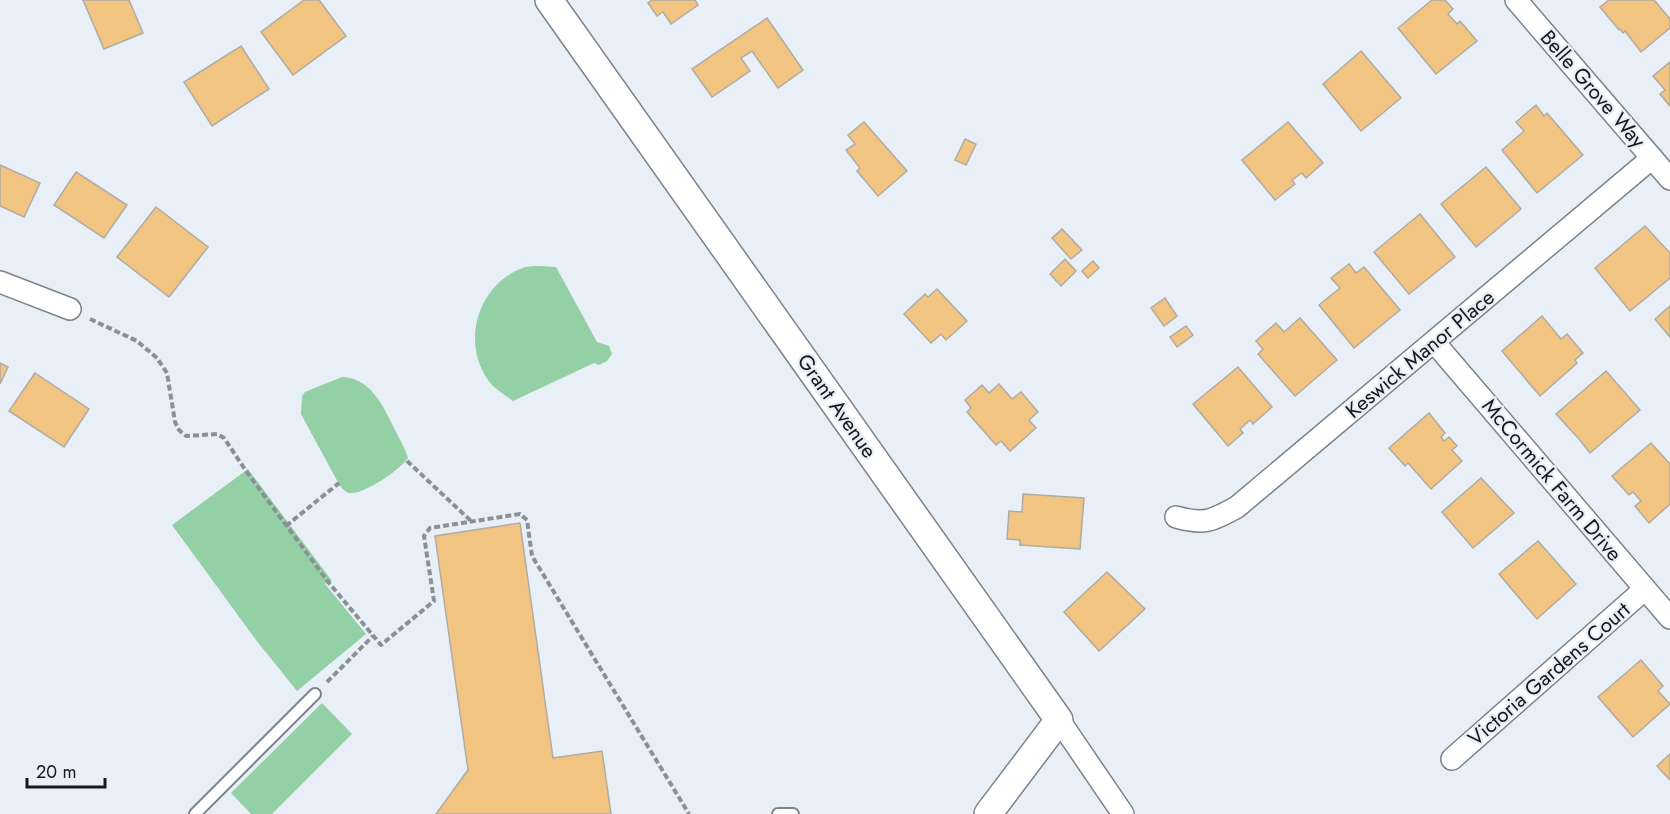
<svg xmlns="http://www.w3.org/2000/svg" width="1670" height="814" font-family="Jost,sans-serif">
<rect width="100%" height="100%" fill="#e8eff7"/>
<g fill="#94d0a5">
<path d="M 541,266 L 556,267 L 597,342 L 609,346 L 612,354 L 607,361 L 599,365 L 594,363 L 513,401 C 505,395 493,388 488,380 C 461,342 478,284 523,268 C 528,266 536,266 541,266 Z"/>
<path d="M 342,377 C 371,378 383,406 394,428 C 399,438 405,448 408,458 C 401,469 366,493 352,493 C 347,494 344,490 340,486 L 301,414 L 302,396 L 305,392 Z"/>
<polygon points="248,469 332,581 325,584 366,634 297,691 256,640 172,525"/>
<polygon points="322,703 352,734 272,814 251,814 231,793"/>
</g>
<g fill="#f2c481" stroke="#b0aba3" stroke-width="1.5">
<polygon points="83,0 129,0 143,33 104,49"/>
<polygon points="304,0 319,0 346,36 293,75 261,32"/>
<polygon points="652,0 695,0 698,5 671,24 663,12 657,16 648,3"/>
<polygon points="1432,0 1445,0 1453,9 1448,14 1457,24 1460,21 1477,41 1436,74 1398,28"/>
<polygon points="1609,0 1654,0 1670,19 1670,28 1641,52 1625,31 1623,33 1620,29 1619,30 1600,7"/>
<polygon points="767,18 803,70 778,88 752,51 741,58 750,71 712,97 692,69"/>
<polygon points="241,46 269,89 212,126 184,82"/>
<polygon points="1361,51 1401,98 1361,131 1323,84"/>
<polygon points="1670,62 1670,106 1660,94 1665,90 1653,76"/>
<polygon points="1536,105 1544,116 1547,113 1583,155 1537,193 1502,150 1524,131 1516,122"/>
<polygon points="864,122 907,171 878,196 857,171 860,168 846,150 855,144 848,135"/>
<polygon points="1288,122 1323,163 1306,178 1302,173 1292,180 1295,184 1275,200 1242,160"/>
<polygon points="965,139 976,144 966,165 955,160"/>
<polygon points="0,165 40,183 24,217 0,206"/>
<polygon points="1486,167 1521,209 1476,247 1441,204"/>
<polygon points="76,172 127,205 104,238 54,205"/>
<polygon points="156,207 208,247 169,297 117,257"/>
<polygon points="1420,214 1455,257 1409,294 1374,252"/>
<polygon points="1645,226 1670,253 1670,278 1630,311 1595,268"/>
<polygon points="1062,229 1082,250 1071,259 1052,238"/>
<polygon points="1065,259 1076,271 1061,286 1050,274"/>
<polygon points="1093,261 1099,268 1088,278 1082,271"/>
<polygon points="1349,264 1356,273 1364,267 1400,310 1354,348 1319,305 1340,288 1331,278"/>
<polygon points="937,289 967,321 946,340 941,334 931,343 904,314 925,294 928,297"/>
<polygon points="1165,298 1177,316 1164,326 1151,308"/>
<polygon points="1670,306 1670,337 1655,319"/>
<polygon points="1542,316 1561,339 1567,334 1583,353 1575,360 1577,363 1540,396 1502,351"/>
<polygon points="1300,318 1337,360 1295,396 1258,354 1263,349 1256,341 1276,323 1284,332"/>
<polygon points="1186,326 1193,335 1177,347 1170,337"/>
<polygon points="0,363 8,367 0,384"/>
<polygon points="1238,367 1272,407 1253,424 1250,420 1240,429 1243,433 1228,446 1193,404"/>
<polygon points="1606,371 1640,410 1590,453 1579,439 1556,414"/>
<polygon points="35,373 89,409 64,447 9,411"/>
<polygon points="999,384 1012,399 1021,392 1038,412 1029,420 1036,428 1010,451 1001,441 996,445 967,412 971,408 965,400 982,385 989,393"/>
<polygon points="1429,413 1445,433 1441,437 1444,441 1449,437 1457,446 1452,450 1462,461 1431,489 1408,463 1405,466 1389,448"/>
<polygon points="1651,443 1670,464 1670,504 1649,523 1635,506 1641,501 1633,492 1629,495 1612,476"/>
<polygon points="1481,478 1514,513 1473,548 1442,512"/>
<polygon points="1023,494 1084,498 1080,549 1020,545 1020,540 1007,539 1009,511 1022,512"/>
<polygon points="520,523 553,758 602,751 611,814 436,814 468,770 435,536"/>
<polygon points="1538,541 1576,584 1537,619 1499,574"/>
<polygon points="1107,572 1145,609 1099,651 1064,612"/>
<polygon points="1641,660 1663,686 1658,691 1670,704 1633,737 1598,697"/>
<polygon points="1670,754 1670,780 1657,766"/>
</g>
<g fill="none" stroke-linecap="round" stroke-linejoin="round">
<defs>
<g id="service">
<polyline points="195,814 315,694"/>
<polyline points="778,814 793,814"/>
</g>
<g id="minor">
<polyline points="1516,0 1670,179"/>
<polyline points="0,282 70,309"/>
<polyline points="1434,342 1670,618"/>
<path d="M 1176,517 C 1204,525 1212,521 1237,507 L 1652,158"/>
<polyline points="1059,720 1123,814"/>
<polyline points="1452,759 1645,589"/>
</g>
<polyline id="tertiary" points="549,0 1059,720 988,814"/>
</defs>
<use href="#service" stroke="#7d838a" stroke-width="14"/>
<use href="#minor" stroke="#7d838a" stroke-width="24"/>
<use href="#tertiary" stroke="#7d838a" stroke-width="30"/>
<g stroke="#8b9095" stroke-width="4" stroke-dasharray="6 3" stroke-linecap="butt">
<polyline points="90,319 137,341 157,358 167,373 175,422 179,430 186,436 217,434 224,438 246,471 329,583 381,645 434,601 424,536 430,528 520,514 527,520 532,556 689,814"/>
<polyline points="407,461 471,521"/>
<polyline points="286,526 339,483"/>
<polyline points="327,682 373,636"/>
</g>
<use href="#service" stroke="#fff" stroke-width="10"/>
<use href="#minor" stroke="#fff" stroke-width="21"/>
<use href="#tertiary" stroke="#fff" stroke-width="27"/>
</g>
<g text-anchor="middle" stroke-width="4.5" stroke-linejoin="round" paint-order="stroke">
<g font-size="21" fill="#16181b" stroke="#e8eff7">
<text transform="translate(1593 89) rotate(49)" y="7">Belle Grove Way</text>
<text transform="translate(1420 354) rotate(-40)" y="7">Keswick Manor Place</text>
<text transform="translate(837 406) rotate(55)" y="7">Grant Avenue</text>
<text transform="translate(1552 480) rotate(50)" y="7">McCormick Farm Drive</text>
<text transform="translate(1549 674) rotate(-41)" y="7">Victoria Gardens Court</text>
</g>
</g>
<path d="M27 778v9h78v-9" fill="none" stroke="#16181b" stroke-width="3"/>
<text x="36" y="778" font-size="18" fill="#16181b" stroke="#e8eff7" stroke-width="4.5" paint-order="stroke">20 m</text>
</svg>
